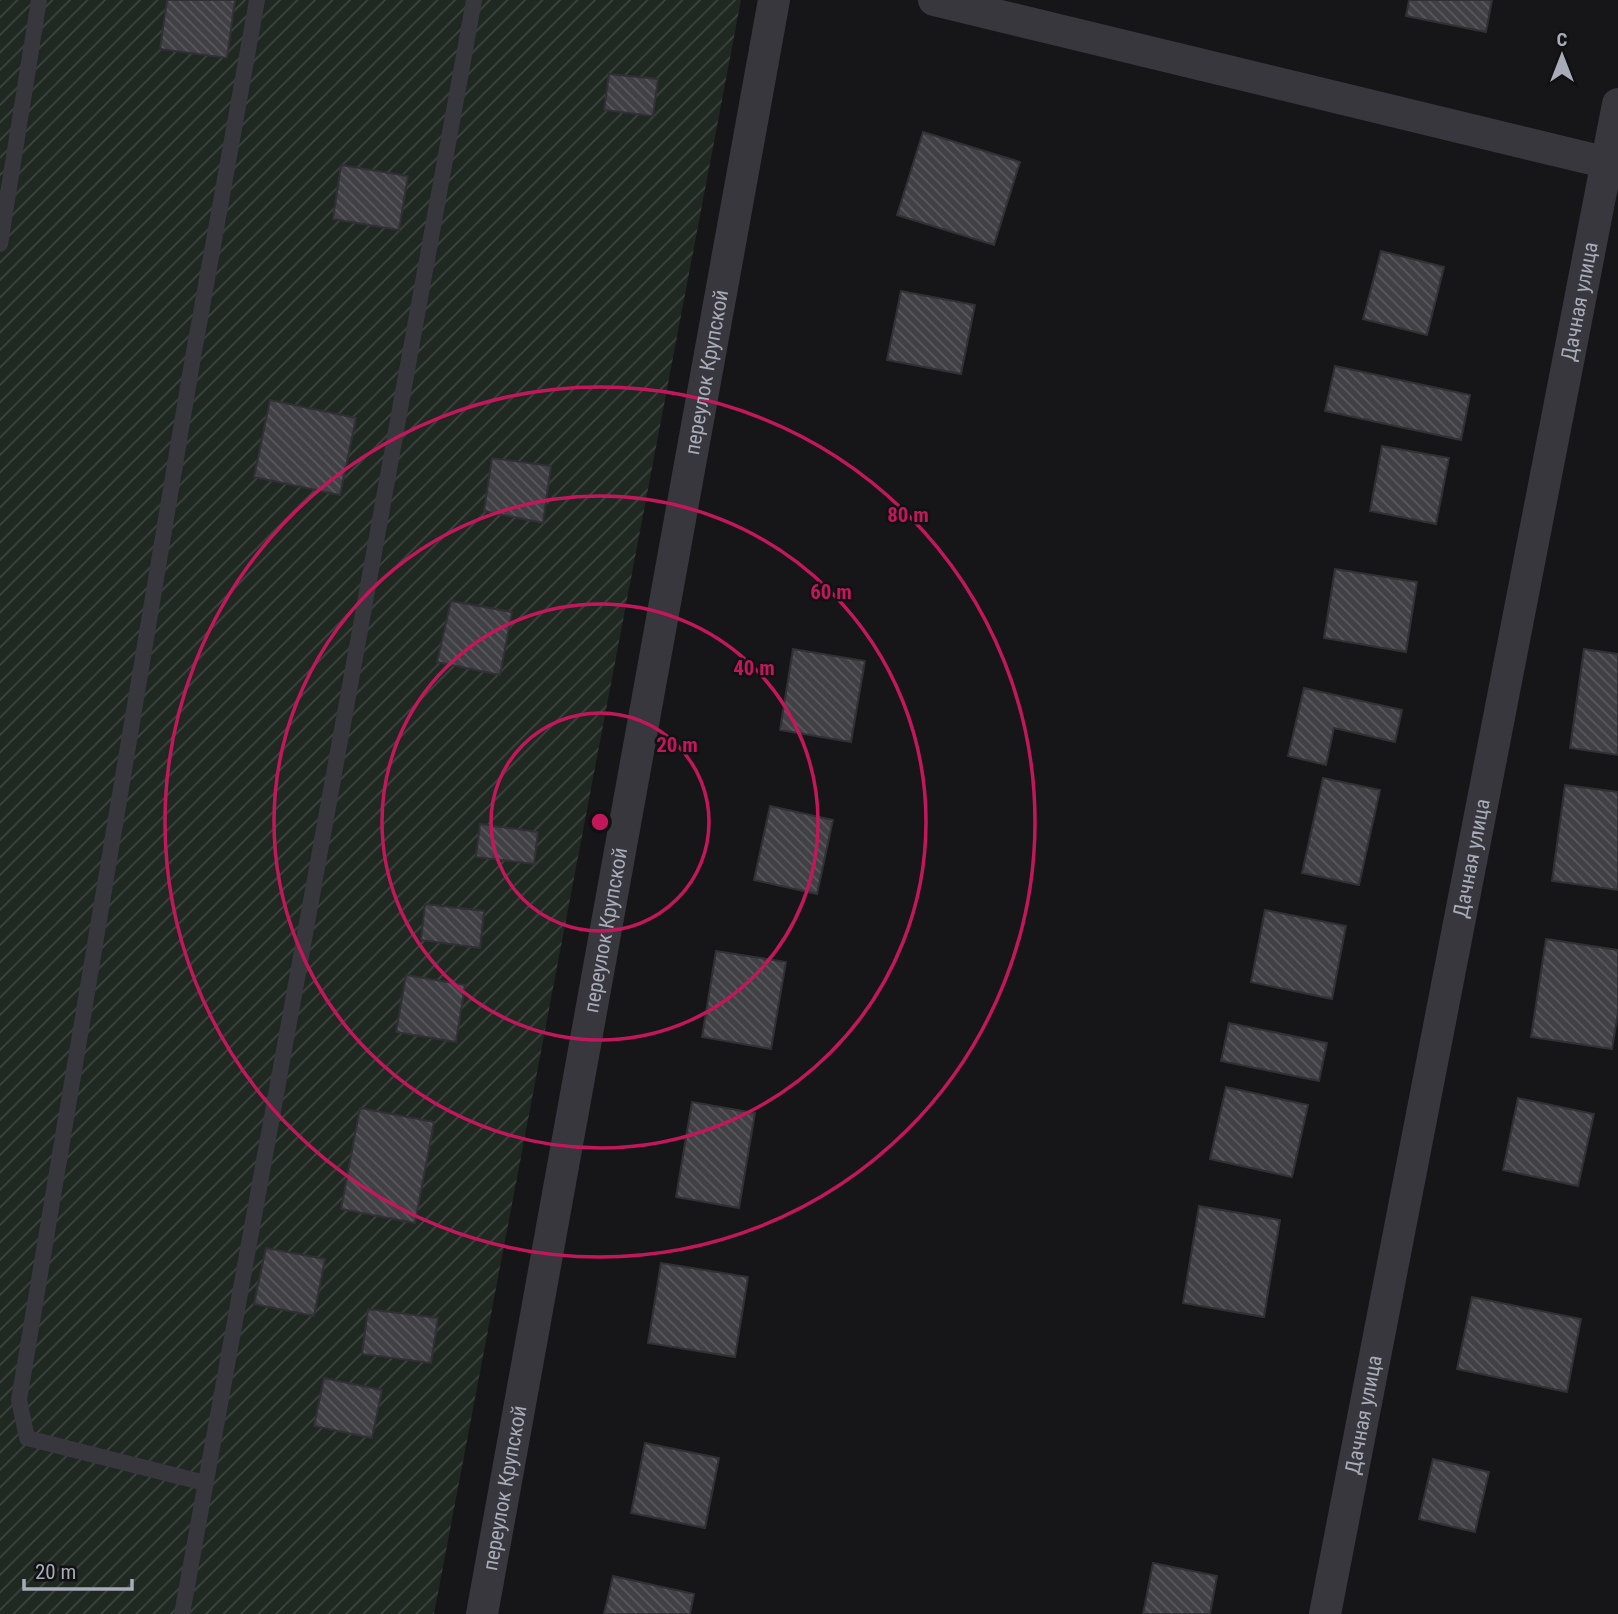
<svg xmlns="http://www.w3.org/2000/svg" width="1618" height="1614" font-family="'Roboto Condensed',sans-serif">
<defs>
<pattern id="garden-furrows" width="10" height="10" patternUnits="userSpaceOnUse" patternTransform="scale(1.75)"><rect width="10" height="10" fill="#202822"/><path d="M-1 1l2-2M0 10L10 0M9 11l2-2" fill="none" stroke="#3e4440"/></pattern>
<pattern id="building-back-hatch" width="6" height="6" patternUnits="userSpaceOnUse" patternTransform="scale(1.75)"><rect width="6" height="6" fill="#404045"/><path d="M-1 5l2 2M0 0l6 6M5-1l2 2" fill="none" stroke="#59595e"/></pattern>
</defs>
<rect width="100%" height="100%" fill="#161618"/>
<polygon fill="url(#garden-furrows)" points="0,0 741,0 434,1614 0,1614"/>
<g fill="url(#building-back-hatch)" stroke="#313034" stroke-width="2">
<polygon points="167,0 235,0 227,58 160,49"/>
<polygon points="1409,0 1492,0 1486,32 1406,16"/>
<polygon points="609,74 658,79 653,116 604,110"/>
<polygon points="923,132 1020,162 994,245 897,215"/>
<polygon points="341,165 408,176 399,230 333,219"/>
<polygon points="1381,251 1444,267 1427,335 1363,319"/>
<polygon points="901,291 975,305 961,374 887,360"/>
<polygon points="1335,366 1470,395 1461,440 1325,411"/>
<polygon points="270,400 356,418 340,495 254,477"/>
<polygon points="1382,446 1449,458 1436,524 1370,511"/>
<polygon points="492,458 551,466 543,523 484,511"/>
<polygon points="1335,569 1417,582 1406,652 1324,638"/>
<polygon points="451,601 512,612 500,675 437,662"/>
<polygon points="793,649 865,661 851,742 780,730"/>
<polygon points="1584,649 1618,654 1618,755 1570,748"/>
<polygon points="1304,688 1402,710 1395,742 1334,728 1326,765 1288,756"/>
<polygon points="1323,778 1380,790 1359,885 1302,873"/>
<polygon points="1565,785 1618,792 1618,890 1552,881"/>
<polygon points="770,806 833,820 817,894 754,880"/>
<polygon points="480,824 538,832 534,864 476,857"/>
<polygon points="425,904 484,911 480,948 421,940"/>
<polygon points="1265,910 1346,926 1332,999 1251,982"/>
<polygon points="1546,939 1618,950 1618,1013 1612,1049 1531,1037"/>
<polygon points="716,951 786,962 771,1049 702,1037"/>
<polygon points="406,975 465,985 456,1042 396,1032"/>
<polygon points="1229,1023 1327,1043 1319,1081 1221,1061"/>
<polygon points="1226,1087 1308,1105 1292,1177 1210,1159"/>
<polygon points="1518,1098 1594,1114 1578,1186 1503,1170"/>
<polygon points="692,1102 755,1113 739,1208 676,1197"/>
<polygon points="360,1108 434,1122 415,1223 341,1209"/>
<polygon points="1199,1206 1280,1220 1264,1317 1183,1303"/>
<polygon points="266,1248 325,1259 314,1316 254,1304"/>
<polygon points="661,1263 748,1277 735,1357 648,1343"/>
<polygon points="1472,1297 1581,1319 1567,1392 1457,1369"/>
<polygon points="368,1309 438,1318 431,1363 362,1354"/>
<polygon points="324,1378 382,1390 372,1438 314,1426"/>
<polygon points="645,1443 719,1458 705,1528 631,1513"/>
<polygon points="1433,1459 1489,1472 1475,1532 1419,1519"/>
<polygon points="1153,1563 1217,1576 1210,1614 1143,1614"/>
<polygon points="613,1576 694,1594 690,1614 604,1614"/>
</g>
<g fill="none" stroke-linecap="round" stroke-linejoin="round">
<g stroke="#37373d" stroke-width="16">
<polyline points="0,244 39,0"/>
<polyline points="205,1483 27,1438 19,1400 192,363 257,0"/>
<polyline points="182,1614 474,0"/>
</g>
<g stroke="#37373d" stroke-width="32">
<polyline points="934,0 1608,163"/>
<path id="s1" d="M 482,1614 L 774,0"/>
<path id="s2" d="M 1325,1614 L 1618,104"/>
</g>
</g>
<g fill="none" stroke="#c2185b" stroke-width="3.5">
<circle cx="600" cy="822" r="109"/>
<circle cx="600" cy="822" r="218"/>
<circle cx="600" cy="822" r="326"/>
<circle cx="600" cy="822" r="435"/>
</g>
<g text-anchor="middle" stroke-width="5" stroke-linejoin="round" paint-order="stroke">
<g font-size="21" fill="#a8abb8" stroke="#111113">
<text dy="7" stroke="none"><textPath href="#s2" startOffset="1337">Дачная улица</textPath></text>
<text dy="7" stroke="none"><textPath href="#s1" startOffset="1262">переулок Крупской</textPath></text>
<text dy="7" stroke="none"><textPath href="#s2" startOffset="770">Дачная улица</textPath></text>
<text dy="7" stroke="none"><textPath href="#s1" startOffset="695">переулок Крупской</textPath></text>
<text dy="7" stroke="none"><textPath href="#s2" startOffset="203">Дачная улица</textPath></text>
<text dy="7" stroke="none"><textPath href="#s1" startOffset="128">переулок Крупской</textPath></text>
</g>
</g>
<circle cx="600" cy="822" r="10" fill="#c2185b" stroke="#111113" stroke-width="3.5"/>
<g font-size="21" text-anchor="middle" font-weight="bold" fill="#c2185b" stroke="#111113" stroke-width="5" stroke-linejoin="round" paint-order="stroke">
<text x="908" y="522">80 m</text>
<text x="831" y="599">60 m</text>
<text x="754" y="675">40 m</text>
<text x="677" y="752">20 m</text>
</g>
<g transform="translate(1562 56)" stroke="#111113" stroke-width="5" paint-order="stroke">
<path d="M0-5L12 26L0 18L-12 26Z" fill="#a8abb8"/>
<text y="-10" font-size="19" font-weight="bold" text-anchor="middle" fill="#a8abb8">С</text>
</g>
<path d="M24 1579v10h108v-10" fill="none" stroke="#a8abb8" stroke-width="3.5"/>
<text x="35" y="1579" font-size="21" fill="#a8abb8" stroke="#111113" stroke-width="5" paint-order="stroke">20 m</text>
</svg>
